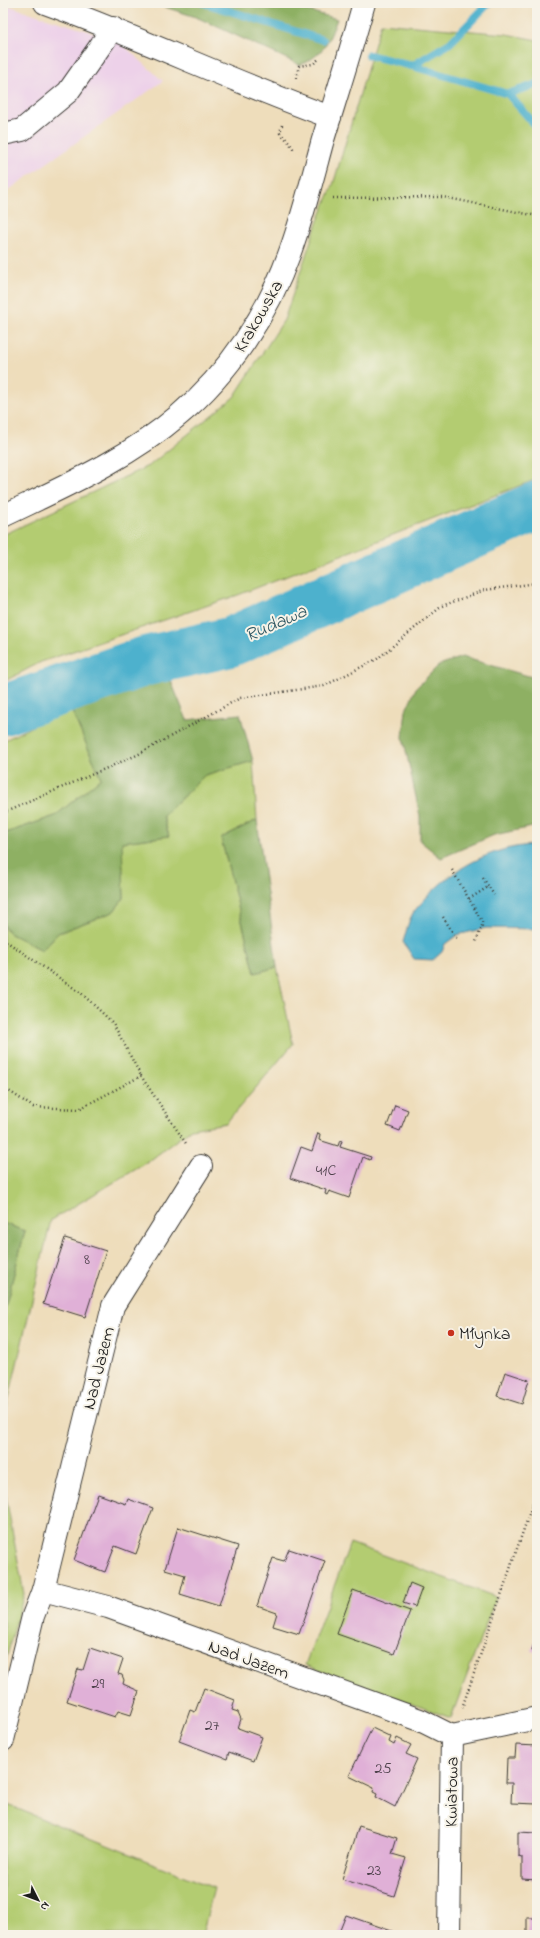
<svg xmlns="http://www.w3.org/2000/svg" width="540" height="1938" font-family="'Indie Flower',sans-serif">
<rect width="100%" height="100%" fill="#f7f3e8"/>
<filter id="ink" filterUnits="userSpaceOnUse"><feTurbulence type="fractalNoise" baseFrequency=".025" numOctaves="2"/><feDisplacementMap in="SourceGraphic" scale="8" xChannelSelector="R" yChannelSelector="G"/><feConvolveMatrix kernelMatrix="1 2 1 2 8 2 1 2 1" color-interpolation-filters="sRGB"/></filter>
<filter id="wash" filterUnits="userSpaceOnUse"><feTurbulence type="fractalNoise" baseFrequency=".012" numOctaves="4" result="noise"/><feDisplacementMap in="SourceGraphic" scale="16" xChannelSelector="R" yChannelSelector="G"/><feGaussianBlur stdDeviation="0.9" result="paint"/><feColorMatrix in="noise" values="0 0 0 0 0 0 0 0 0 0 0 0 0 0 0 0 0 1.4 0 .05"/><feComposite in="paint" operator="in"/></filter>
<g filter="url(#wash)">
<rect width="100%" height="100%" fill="#edb"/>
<polygon fill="#edd1e9" points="3,4 119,41 163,81 3,194"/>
<g fill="#b3cc71" stroke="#687446">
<polygon points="381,23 506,34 537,40 537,479 238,595 41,662 3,682 3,535 150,465 234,397 284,320 317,223 333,185"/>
<polygon points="70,707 101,778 55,816 3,834 3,741"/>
<polygon points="253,761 257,820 221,838 255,973 277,967 293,1044 226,1123 191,1129 148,1162 51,1220 3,1423 3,1316 25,1231 3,1223 3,924 9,933 42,950 58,933 113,912 124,898 121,842 169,836 163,816 205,775"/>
<polygon points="3,1481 24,1594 3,1670"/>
<polygon points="350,1543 496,1597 451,1718 305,1665"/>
<polygon points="3,1803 214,1888 202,1935 3,1935"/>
</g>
<g fill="#8eb063" stroke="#556640">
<path d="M 152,3 L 281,3 L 337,19 C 328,43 324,54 300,65 L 196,17 Z"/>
<polygon points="462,657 532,677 537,681 537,826 494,835 441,858 420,841 420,816 403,737 406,710 416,688 439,665"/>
<polygon points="168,674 187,720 240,714 253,761 205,775 163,816 169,836 122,842 124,898 113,912 58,933 42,950 9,933 3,924 3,834 55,816 101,778 70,707"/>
<polygon points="257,820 277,967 255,973 221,838"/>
<polygon points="3,1223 25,1231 3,1316"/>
</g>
<path fill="#4eb1cd" stroke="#356674" d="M 533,845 L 537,846 L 537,929 L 486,928 L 457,935 L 445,944 L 442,952 L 433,960 L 414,959 L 403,942 C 406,933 408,921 413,913 C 416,908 422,903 425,899 C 453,868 492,847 533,845 Z"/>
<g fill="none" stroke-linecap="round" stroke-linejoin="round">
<g stroke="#4eb1cd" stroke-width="8">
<polyline points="204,3 323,40"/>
<polyline points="369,55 412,66 450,43 489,3"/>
<polyline points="412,66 508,94 537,127"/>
<polyline points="508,94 537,84"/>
</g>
<polyline stroke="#4eb1cd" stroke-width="50" points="3,710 146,661 230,642 537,506"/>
</g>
<g id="blocks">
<g fill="#e0b0d7">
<polygon points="395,1105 408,1110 400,1131 387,1126"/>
<polygon points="318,1133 320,1134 319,1140 338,1146 340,1140 342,1141 340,1147 371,1157 370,1160 363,1157 349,1198 329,1191 327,1195 325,1194 326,1190 290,1178 301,1147 312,1151"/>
<polygon points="65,1238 106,1251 85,1317 43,1304"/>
<polygon points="505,1372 529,1380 522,1404 497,1396"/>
<polygon points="98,1494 126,1504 128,1499 153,1508 136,1554 115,1546 105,1572 74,1560"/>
<polygon points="178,1527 238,1546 219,1606 180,1594 185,1575 165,1569"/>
<polygon points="289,1549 325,1561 299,1634 273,1626 277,1613 257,1606 273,1558 284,1561"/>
<polygon points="410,1583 422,1588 415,1607 403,1603"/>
<polygon points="353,1590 410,1611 394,1654 337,1634"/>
<polygon points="536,1634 537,1634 537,1652 532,1651"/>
<polygon points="90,1648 123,1659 118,1674 122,1675 124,1680 123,1684 139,1691 131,1715 118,1711 115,1717 67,1701 78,1669 83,1670"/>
<polygon points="204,1688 235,1700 232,1710 238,1712 241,1719 238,1728 262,1737 253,1761 229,1752 227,1759 179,1741 190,1710 195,1712"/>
<polygon points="372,1728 391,1737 389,1742 394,1745 397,1738 411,1745 406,1754 417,1759 395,1807 376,1797 377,1794 373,1792 374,1788 349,1776"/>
<polygon points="516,1745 537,1746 537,1804 511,1803 512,1783 506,1783 507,1758 515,1758"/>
<polygon points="359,1826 397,1838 392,1854 406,1858 394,1896 342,1879"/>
<polygon points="518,1832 537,1833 537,1880 522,1879 522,1857 518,1856"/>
<polygon points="346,1915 403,1935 338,1935"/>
<rect x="527" y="1918" width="10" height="17"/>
</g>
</g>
</g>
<g filter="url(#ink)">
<use href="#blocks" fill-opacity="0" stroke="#3c3934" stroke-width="1"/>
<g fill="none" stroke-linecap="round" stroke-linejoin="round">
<defs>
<g id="minor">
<path d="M 45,3 C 141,38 234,82 330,117"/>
<polyline points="3,134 22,130 68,92 113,28"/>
<path d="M 3,516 C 63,487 128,459 179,415 C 229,373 268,314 290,252 C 303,216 312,180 322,143 C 336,97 351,50 364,3"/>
<polyline points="43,1590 113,1306 201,1166"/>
<polyline points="3,1740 33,1616 43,1590 108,1607 420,1720 452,1736"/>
<polyline points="449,1935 452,1736 537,1718"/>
</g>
</defs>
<use href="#minor" stroke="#3c3934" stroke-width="24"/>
<g stroke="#3c3934" stroke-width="2.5" stroke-dasharray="1 3" stroke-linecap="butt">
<polyline points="296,78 299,66 313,64 320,58"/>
<polyline points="282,125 280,133 289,142 294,150"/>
<polyline points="333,198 443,197 537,216"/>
<polyline points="3,813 137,755 240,698 324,686 377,659 442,606 485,590 537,583"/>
<polyline points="452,870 483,923 476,942"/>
<polyline points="483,878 494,895"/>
<polyline points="469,899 488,887"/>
<polyline points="443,917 457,939"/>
<polyline points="3,939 81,993 113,1023 141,1076"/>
<polyline points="3,1087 33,1107 79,1109 141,1076 187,1145"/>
<polyline points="462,1708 537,1491"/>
</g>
<use href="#minor" stroke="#fff" stroke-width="22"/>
</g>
</g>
<circle fill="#c8321e" stroke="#f7f3e8" stroke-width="1.5" cx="451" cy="1333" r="4"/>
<g text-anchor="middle" stroke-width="4" stroke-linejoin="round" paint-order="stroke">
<g font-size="16" fill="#4d414b">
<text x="326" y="1175">41C</text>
<text x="87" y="1264">8</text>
<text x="98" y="1688">29</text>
<text x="212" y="1730">27</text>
<text x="383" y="1773">25</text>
<text x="374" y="1875">23</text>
</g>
<g font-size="18" fill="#1c1c1c" stroke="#f7f3e8">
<text transform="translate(258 316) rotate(-60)" y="6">Krakowska</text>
<text transform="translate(98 1368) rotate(-76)" y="6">Nad Jazem</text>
<text transform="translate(249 1659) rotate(20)" y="6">Nad Jazem</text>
<text transform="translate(451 1792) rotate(-89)" y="6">Kwiatowa</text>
</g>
<g font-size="18" fill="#1c1c1c" stroke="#f7f3e8" text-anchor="start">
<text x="459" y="1339">Młynka</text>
</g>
<g font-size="19" font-style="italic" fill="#305863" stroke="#f7f3e8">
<text transform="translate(275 622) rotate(-24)" y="7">Rudawa</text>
</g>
</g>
<rect width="540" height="1938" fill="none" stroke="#f7f3e8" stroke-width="16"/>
<g transform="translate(38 1900) rotate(132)" stroke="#f7f3e8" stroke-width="3" paint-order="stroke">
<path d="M0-3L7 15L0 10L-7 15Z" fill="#1c1c1c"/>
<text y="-6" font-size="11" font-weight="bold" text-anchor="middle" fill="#1c1c1c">N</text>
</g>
</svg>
